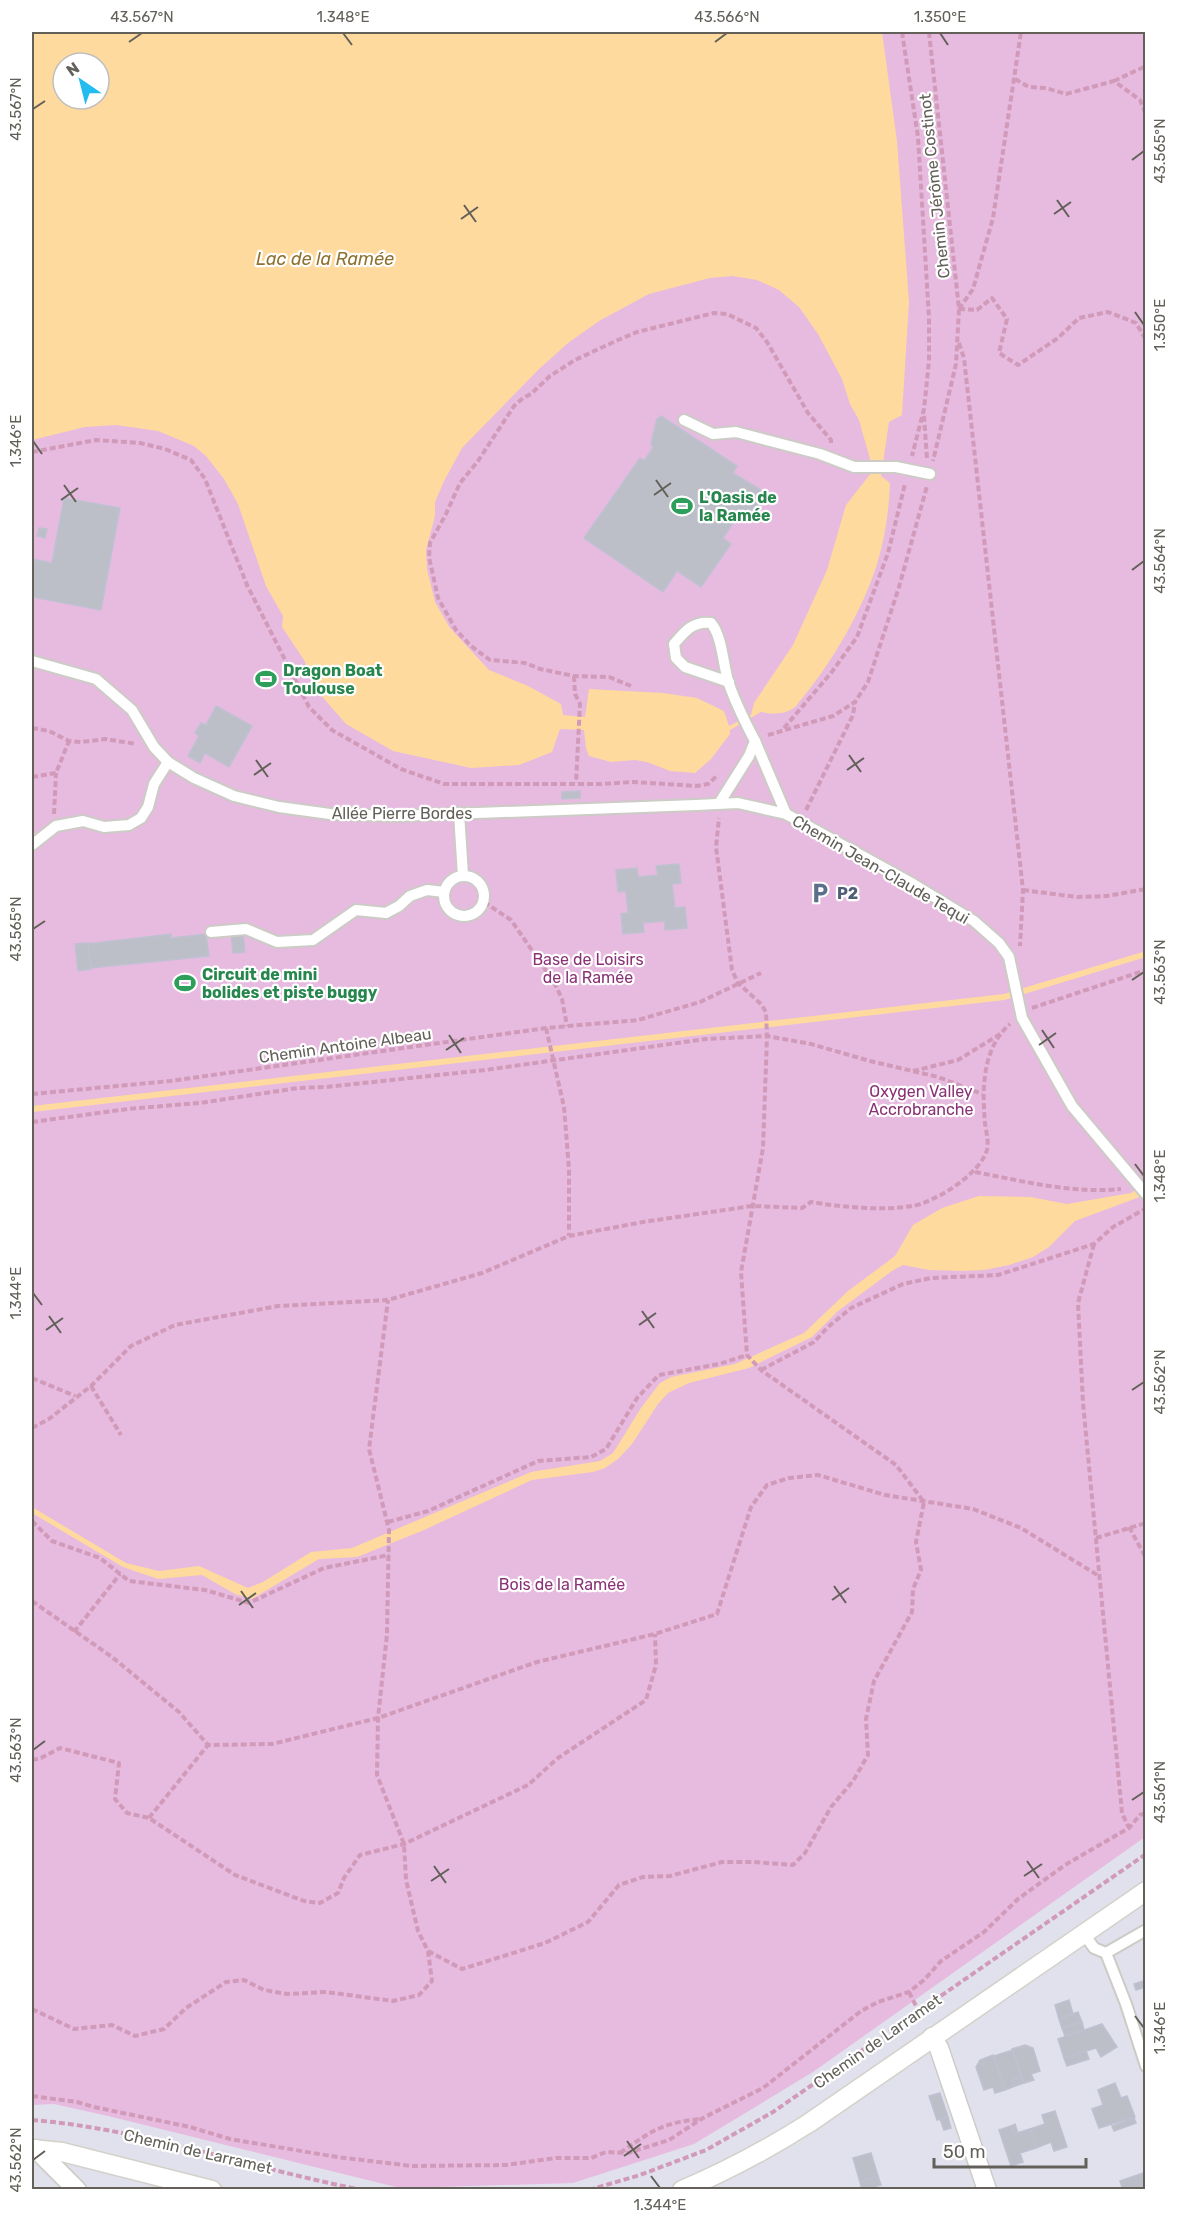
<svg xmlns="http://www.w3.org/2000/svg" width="1177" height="2221" font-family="Rubik,sans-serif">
<rect width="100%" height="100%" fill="#e1e1ed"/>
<path fill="#e6bbdf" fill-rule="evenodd" d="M 32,32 L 1145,32 L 1145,1837 L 813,2072 L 694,2144 L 573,2183 L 400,2188 L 108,2116 L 54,2104 L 32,2105 ZM 63,63 L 99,63 L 99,99 L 63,99 Z"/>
<g fill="#ffda9f" fill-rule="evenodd">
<path d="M 32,32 L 882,32 L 897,141 L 909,302 L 902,415 L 889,422 L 881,476 L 890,483 C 889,511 885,538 877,564 C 863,609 834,659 804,696 C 800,700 797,707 792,709 C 782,715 772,714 761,712 L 730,730 L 730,734 L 711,759 L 695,773 L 670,771 L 647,762 L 635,760 L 611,762 L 589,756 L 586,748 L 584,730 L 560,729 L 552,752 L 519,765 L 471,768 L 393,751 L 346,724 L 319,693 L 304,660 L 282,627 L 283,616 L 266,586 L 238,504 L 224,479 L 206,456 L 194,446 L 158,431 L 116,425 L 85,427 L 32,440 ZM 63,63 L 99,63 L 99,99 L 63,99 ZM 732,276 L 757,280 L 779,290 L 799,307 L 818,334 L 842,379 L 850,404 L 859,420 L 870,459 L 871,473 L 846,505 L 827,570 L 793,645 L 754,703 L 751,715 L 729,726 L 724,711 L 697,698 L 663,693 L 589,689 L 585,717 L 563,715 L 561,704 L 528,686 L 489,670 L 450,628 L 435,602 L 427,569 L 426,550 L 435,516 L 435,502 L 444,481 L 462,448 L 539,369 L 568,343 L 599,321 L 649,294 L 710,278 Z"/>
<polygon points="1145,1183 1145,1195 1075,1221 1049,1247 1033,1257 1009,1265 984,1270 962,1271 929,1270 903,1265 892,1271 838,1311 812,1337 749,1368 689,1383 668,1393 658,1404 632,1444 618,1459 605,1468 593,1472 532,1480 424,1530 357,1557 319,1559 252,1599 235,1594 202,1575 158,1579 123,1567 32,1513 32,1507 126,1563 159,1571 199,1566 248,1588 263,1582 311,1552 352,1548 531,1472 600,1461 613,1453 641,1408 660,1383 671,1377 735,1364 804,1333 848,1291 895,1256 913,1225 942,1208 979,1196 1030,1197 1067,1204 1131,1193"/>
</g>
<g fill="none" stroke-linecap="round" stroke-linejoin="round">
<polyline stroke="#ffda9f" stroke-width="6" points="32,1109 1004,997 1146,954"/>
</g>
<g fill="#bdbfc8" stroke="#bfc1d2" stroke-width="1.5">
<polygon points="661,416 737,466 733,473 764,492 763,494 768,498 744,515 739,514 723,538 731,544 701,587 677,571 663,592 584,538 640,458 644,461 653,448 651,443 657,419"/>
<polygon points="64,498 120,508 101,610 32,597 32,559 52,563"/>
<polygon points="39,528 47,529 45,538 37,536"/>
<polygon points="216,706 252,726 229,767 205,753 200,763 188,756 199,736 195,733 201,723 206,725"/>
<polygon points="580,791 580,798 562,799 562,792"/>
<polygon points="679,864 681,883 672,884 675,908 685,907 687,928 665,930 665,921 643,923 644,932 623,934 621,914 628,913 626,891 618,892 616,870 637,868 638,877 658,875 656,866"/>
<polygon points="243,933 245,952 233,953 231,934"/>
<polygon points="171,934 171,938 206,934 209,956 91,968 88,944"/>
<polygon points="88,943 91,969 78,971 75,944"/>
<polygon points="1146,1980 1146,1987 1136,1990 1134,1984"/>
<polygon points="1069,2000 1073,2014 1059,2019 1055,2005"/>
<polygon points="1078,2012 1082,2022 1062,2028 1059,2019"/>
<polygon points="1082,2022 1084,2030 1065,2036 1062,2028"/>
<polygon points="1102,2024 1117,2047 1101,2057 1096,2048 1064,2058 1058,2039"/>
<polygon points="1025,2045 1033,2048 1040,2071 1031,2074 1034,2080 1024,2083 1012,2049"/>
<polygon points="1013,2050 1021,2077 1013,2080 1015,2086 1005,2090 994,2056"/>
<polygon points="1086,2051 1089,2059 1067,2066 1064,2058"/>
<polygon points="993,2055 1005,2090 995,2093 993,2087 984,2090 976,2067 980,2060"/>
<polygon points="1021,2077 1024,2083 1015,2086 1013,2080"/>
<polygon points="1115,2083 1121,2098 1127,2096 1135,2117 1099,2128 1092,2109 1103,2105 1098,2090"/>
<polygon points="940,2093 948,2117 937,2120 929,2096"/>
<polygon points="1055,2111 1067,2147 1054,2151 1051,2142 1036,2148 1030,2129 1045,2124 1042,2115"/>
<polygon points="948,2117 951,2128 944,2130 940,2119"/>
<polygon points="1134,2118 1136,2123 1114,2131 1112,2126"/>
<polygon points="1015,2124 1018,2133 1014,2134 1011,2126"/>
<polygon points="1011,2126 1014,2134 1030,2129 1036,2148 1020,2153 1023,2162 1011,2166 999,2130"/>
<polygon points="871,2153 878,2176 860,2182 853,2158"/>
<polygon points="1146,2172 1146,2190 1123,2190 1120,2181"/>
<polygon points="878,2176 881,2185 862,2190 860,2182"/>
</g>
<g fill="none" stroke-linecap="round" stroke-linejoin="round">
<defs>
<g id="lane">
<polyline points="684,420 713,434 736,432 820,454 854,467 896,467 930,474"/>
<polyline points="32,661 96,679 132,710 154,747 168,762 194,778 234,796 279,807 330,814 396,816 696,805 738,803 786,814 913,884 974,921 999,943 1009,957 1022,1018 1072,1106 1146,1194"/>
<polyline points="755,741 786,814"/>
<path d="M 720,802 L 749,756 L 755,741 C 745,722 735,702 728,681 C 723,663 722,636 711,623 C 693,621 685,631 674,644 L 676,658 L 685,667 L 729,682"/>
<polyline points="459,813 463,876"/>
<polyline points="32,845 56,826 83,821 104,827 129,825 141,818 148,807 154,784 168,762"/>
<circle cx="464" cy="896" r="20"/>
<polyline points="211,932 246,929 277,942 313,940 356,910 386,913 399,906 410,896 427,890 444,892"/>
<polyline points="1084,1934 1094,1948 1106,1953 1146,1930"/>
<polyline points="1106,1953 1126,2004 1146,2066"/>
</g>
<g id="street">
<polyline points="932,2037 939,2048 987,2190"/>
<polyline points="36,2149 77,2190"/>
</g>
<g id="secondary">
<polyline points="32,2149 62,2152 212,2190"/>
<path d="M 682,2190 C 727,2171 768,2149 809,2123 L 1146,1891"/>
</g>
</defs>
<use href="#lane" stroke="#cccbc5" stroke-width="14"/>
<use href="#street" stroke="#cccbc5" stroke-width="21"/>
<use href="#secondary" stroke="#d3d1c9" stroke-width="21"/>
<g stroke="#d29ab9" stroke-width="4" stroke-dasharray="6 3" stroke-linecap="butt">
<polyline points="902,32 918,137 929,318 929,361 924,409 912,456"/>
<polyline points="929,32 959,309 956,364 933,461"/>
<polyline points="1015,79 1029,87 1046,88 1066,94 1114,81 1140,100 1146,114"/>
<polyline points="1114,81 1146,66"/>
<polyline points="959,309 973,289 993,218 1021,32"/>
<polyline points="959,309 977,310 992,298 1007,319 999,353 1018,365 1058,338 1079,318 1108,312 1136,323 1146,340"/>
<polyline points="959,343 964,358 1023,890 1020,946"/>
<polyline points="1146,360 1146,364"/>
<polyline points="924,416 927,459"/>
<polyline points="32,452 96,440 140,443 165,449 191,460 205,479 247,585 309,707 332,730 401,769 444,784 601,784 633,782 697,786 708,784 718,775"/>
<polyline points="574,676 575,694 580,704 576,783"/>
<polyline points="631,686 609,677 574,676 540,669 525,663 490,660 471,646 456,630 438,598 429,557 430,543 446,514 460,483 478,461 514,406 523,398 531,394 550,376 575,360 618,340 637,332 714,313 727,314 756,328 767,342 808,413 831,440 831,443"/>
<polyline points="32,728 49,731 69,741 81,742 106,739 136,744"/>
<polyline points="784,728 831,673 857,637 888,553 905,484"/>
<polyline points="768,735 833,716 855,702 868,682 899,587 927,486"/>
<polyline points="32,777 56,773 69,741"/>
<polyline points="806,810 853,715 855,702"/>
<polyline points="54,814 56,773"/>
<polyline points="1023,890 1077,897 1107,896 1146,889"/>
<polyline points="484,902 511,920 554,982 562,999 567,1026"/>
<polyline points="1032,1008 1146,970"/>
<polyline points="546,1028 564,1107 569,1169 569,1236"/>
<polyline points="913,1071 958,1060 1002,1033"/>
<polyline points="32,1094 170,1081 546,1028 638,1020 700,1002 761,973"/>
<polyline points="32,1122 128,1109 200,1103 298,1088 326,1087 485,1070 706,1039 767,1036 811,1044 870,1061 938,1077 982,1094"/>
<path d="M 975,1172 C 1023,1181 1072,1194 1121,1189"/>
<polyline points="1094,1244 1078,1303 1083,1403 1122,1813 1129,1828"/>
<polyline points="761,1370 814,1342 828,1327 851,1308 903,1284 931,1278 998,1275 1094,1244 1113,1227 1145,1209"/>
<polyline points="32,1378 75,1396"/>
<polyline points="91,1386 121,1435"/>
<path d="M 32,1428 L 49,1419 L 91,1386 L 131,1346 L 175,1325 L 278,1306 L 388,1300 L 482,1273 L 569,1236 L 643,1222 L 752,1206 L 802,1208 L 811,1202 C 841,1207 882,1211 912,1206 C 936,1202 980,1174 987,1150 C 989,1143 986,1131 985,1123 C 982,1090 982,1048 1010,1024"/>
<polyline points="32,1521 52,1541 100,1558 129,1581 205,1590 249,1603 324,1568 389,1555"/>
<polyline points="388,1522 428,1511 538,1461 591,1457 606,1449 637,1398 659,1375 719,1364 747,1355"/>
<polyline points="1129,1527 1146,1558"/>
<polyline points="1096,1538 1146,1523"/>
<polyline points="32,1601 112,1657 179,1712 208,1745 272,1744 378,1718 537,1662 655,1634 717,1614 751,1507 767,1485 789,1478 818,1475 885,1495 973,1509 1021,1528 1099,1576"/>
<polyline points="74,1632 120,1574"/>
<polyline points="32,1760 41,1758 60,1748 119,1763 115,1799 127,1813 149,1818 235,1875 304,1901 320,1903 338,1893 344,1878 360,1855 404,1844 528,1785 558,1758 646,1700 656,1665 655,1634"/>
<polyline points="149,1818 208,1745"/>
<polyline points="428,1951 462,1969 545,1943 588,1922 619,1885 643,1877 670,1876 722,1862 754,1862 793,1865 805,1853 831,1807 853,1781 868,1755 866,1719 874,1681 912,1612 913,1589 921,1570 916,1542 924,1502 896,1465 761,1370 747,1355 741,1272 763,1148 767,1036 766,1012 761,1004 738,983 732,970 716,847 719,818"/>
<polyline points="909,1992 919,2012"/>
<polyline points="32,2009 74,2029 112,2025 135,2036 164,2029 186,2008 226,1982 244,1980 264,1990 287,1994 326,1992 393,2001 419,1995 432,1981 428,1951 418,1931 406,1880 404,1844 377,1775 378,1718 387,1634 389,1530 369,1449 388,1300"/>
<polyline points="32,2096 77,2102 94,2107 190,2127 230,2139 337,2157 412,2166 506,2165 556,2158 591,2158 606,2152 628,2153 669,2140 703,2118 763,2088 861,2011 878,2002 909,1992 924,1980 941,1961 984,1932 1018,1899 1065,1865 1129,1828 1140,1815 1146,1813"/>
<path d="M 32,2120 C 145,2129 252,2169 363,2190"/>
<path d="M 620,2153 C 651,2131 664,2122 702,2119"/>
<polyline points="589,2190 640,2175 706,2150 773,2112 1146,1854"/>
</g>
<use href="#lane" stroke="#fff" stroke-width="10"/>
<use href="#street" stroke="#fff" stroke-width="18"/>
<use href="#secondary" stroke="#fff" stroke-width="18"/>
</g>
<path fill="none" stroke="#626059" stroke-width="2" d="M 343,33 L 352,45M 940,33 L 948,45M 129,42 L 142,33M 715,42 L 727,33M 33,109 L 45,101M 1132,160 L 1144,151M 1057,200 L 1069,217M 464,205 L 476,222M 1054,214 L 1071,202M 461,219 L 478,207M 1135,312 L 1144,325M 33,441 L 42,454M 656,480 L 668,497M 64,485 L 76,502M 654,495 L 671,483M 61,500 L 78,488M 1132,570 L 1144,561M 849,755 L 861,772M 256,760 L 268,777M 847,770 L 864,758M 254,775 L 271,763M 33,929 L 45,921M 1132,980 L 1144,972M 1042,1030 L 1054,1048M 449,1035 L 461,1053M 1039,1045 L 1056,1033M 446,1050 L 464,1038M 1135,1164 L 1144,1176M 33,1293 L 42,1305M 642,1311 L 654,1328M 49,1316 L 61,1333M 639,1325 L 656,1313M 46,1330 L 63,1318M 1132,1390 L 1144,1382M 834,1586 L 846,1603M 241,1591 L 253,1608M 832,1600 L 849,1588M 239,1605 L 256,1593M 33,1750 L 45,1741M 1132,1800 L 1144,1792M 1027,1861 L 1039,1878M 434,1866 L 446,1883M 1024,1876 L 1042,1864M 431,1881 L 449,1869M 1135,2016 L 1144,2028M 627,2141 L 639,2158M 624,2156 L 641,2144M 33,2160 L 45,2151M 651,2176 L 660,2188"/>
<defs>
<symbol id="stadium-bare" viewBox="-9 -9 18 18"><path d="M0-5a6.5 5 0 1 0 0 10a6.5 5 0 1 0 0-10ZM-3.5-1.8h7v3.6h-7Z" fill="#2e9e5b" stroke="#fff" stroke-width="2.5" paint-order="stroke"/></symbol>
<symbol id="parking-bare" viewBox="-9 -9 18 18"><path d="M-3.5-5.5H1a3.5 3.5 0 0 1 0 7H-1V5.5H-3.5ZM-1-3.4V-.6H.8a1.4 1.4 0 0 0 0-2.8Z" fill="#5c6f8a" stroke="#fff" stroke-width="2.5" paint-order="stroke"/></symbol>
</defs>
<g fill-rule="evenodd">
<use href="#stadium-bare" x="667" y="491" width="30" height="30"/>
<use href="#stadium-bare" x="251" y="664" width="30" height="30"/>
<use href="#parking-bare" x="805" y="878" width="30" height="30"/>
<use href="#stadium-bare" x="170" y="968" width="30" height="30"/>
</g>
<g text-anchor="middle" stroke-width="4.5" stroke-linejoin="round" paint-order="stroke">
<g font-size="16" fill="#626059" stroke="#fff">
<text transform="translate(934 186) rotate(-96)" y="6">Chemin Jérôme Costinot</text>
<text x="402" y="819">Allée Pierre Bordes</text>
<text transform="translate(881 869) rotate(30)" y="6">Chemin Jean-Claude Tequi</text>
<text transform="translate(345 1045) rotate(-8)" y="6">Chemin Antoine Albeau</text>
<text transform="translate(877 2041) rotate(-35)" y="6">Chemin de Larramet</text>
<text transform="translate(198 2151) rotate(13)" y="6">Chemin de Larramet</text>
</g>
<g font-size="16" font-weight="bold" fill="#27864d" stroke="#fff" text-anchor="start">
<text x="699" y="503">L'Oasis de<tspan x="699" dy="18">la Ramée</tspan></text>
<text x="283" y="676">Dragon Boat<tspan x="283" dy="18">Toulouse</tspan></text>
<text x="202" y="980">Circuit de mini<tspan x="202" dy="18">bolides et piste buggy</tspan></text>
</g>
<g font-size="16" font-weight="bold" fill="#4e5e75" stroke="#fff" text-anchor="start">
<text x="837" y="899">P2</text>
</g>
<g font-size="16" fill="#893275" stroke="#fff">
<text x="588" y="965">Base de Loisirs<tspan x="588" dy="18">de la Ramée</tspan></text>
<text x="921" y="1097">Oxygen Valley<tspan x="921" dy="18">Accrobranche</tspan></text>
<text x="562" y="1590">Bois de la Ramée</text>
</g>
<g font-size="18" font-style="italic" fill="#907230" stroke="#fff">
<text x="325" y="265">Lac de la Ramée</text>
</g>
</g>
<rect width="1177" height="2221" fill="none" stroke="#ffffff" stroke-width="66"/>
<g transform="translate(81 81) rotate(325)"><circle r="28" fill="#ffffff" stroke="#c0bfbd" stroke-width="1.5"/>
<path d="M0-4.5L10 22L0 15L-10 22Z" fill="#24bcf0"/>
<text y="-9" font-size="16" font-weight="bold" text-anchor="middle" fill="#626059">N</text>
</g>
<path d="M934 2158v9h152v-9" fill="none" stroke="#626059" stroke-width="3"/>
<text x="943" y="2158" font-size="18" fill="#626059" stroke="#ffffff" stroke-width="4.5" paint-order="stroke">50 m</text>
<rect x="33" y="33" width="1111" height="2155" fill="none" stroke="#626059" stroke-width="2"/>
<g font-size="15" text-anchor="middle" fill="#626059">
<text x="142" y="22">43.567°N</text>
<text x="343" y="22">1.348°E</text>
<text x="727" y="22">43.566°N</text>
<text x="940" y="22">1.350°E</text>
<text transform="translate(16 109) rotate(-90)" y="5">43.567°N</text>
<text transform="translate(1160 151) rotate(-90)" y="5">43.565°N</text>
<text transform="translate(1160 325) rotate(-90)" y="5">1.350°E</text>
<text transform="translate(16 441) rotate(-90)" y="5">1.346°E</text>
<text transform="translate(1160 561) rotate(-90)" y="5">43.564°N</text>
<text transform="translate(16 929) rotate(-90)" y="5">43.565°N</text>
<text transform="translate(1160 972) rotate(-90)" y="5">43.563°N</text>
<text transform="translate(1160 1176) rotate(-90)" y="5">1.348°E</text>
<text transform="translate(16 1293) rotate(-90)" y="5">1.344°E</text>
<text transform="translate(1160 1382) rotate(-90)" y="5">43.562°N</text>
<text transform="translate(16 1750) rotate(-90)" y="5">43.563°N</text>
<text transform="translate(1160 1792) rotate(-90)" y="5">43.561°N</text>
<text transform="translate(1160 2028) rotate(-90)" y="5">1.346°E</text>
<text transform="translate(16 2160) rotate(-90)" y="5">43.562°N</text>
<text x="660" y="2210">1.344°E</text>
</g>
</svg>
